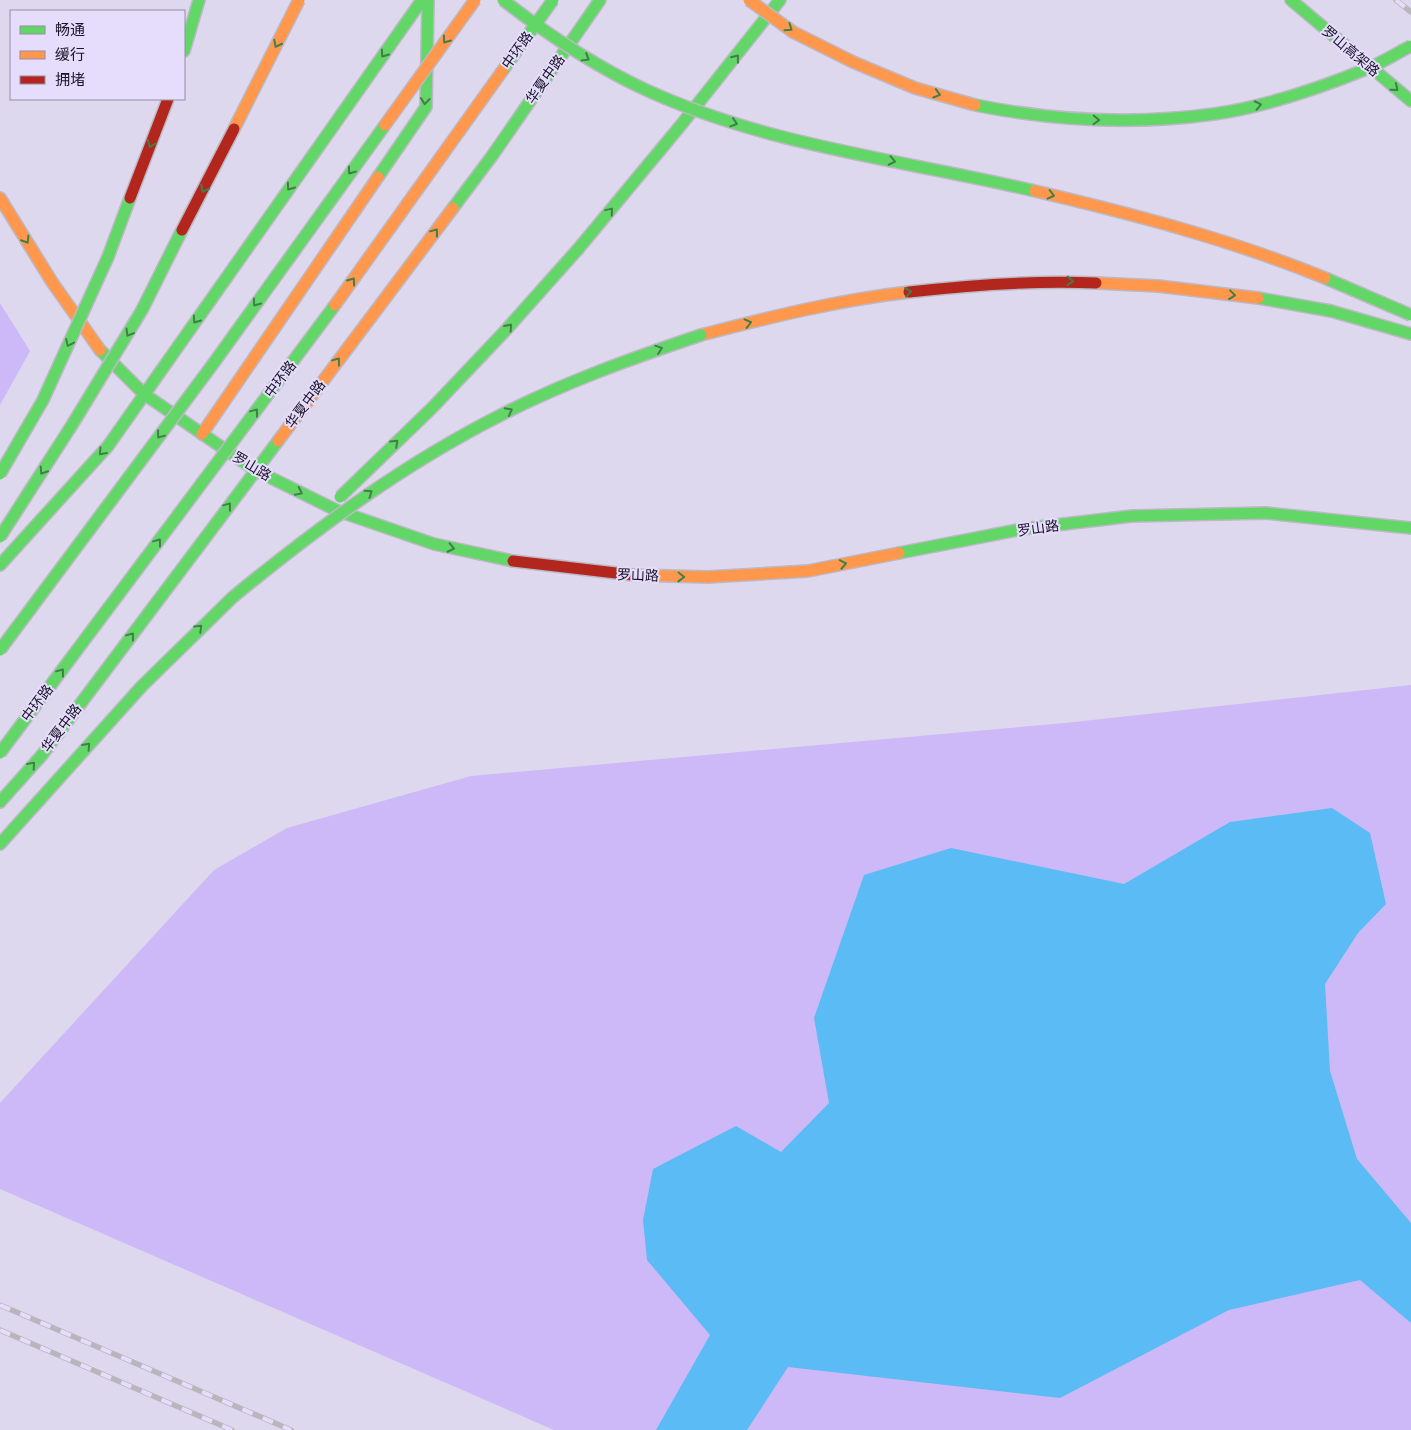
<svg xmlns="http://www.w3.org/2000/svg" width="1411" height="1430" font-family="Manrope,'Noto Sans SC',sans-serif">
<rect width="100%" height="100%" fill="#ded8ee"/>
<g fill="#cdb9f7">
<polygon points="0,303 30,351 0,405"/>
<polygon points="1411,685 1411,1430 554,1430 0,1189 0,1103 214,870 287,828 471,776 1065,723"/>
</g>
<polygon fill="#5bbbf4" points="1332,808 1370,833 1386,904 1358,933 1325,984 1330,1071 1357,1159 1411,1223 1411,1323 1360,1280 1229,1310 1060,1398 788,1367 747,1430 656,1430 710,1335 647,1260 643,1220 653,1169 736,1126 781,1152 829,1103 814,1018 864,875 951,848 1124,884 1230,822"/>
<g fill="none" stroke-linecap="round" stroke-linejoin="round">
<defs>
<g id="fast">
<polyline points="1291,0 1411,101"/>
<polyline points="184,51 199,0"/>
<polyline points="378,177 426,107 428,0"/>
<polyline points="453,208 492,156 600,0"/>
<polyline points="579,248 681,125 780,0"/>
<polyline points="1258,298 1331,311 1411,334"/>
<polyline points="100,350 144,394 255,470 338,511 434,544 513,561"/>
<polyline points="899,553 1022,529 1132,516 1266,513 1411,528"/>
<polyline points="0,565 108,446 422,0"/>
<polyline points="0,802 42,755 278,441"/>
<polyline points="0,844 142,686 233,597"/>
</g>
<g id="slow">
<polyline points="0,198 52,282 100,350"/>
<polyline points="1096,283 1158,286 1258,298"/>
<path d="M 701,335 C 770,317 839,300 909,292"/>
<polyline points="202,434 378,177"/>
<polyline points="278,441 453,208"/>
<polyline points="633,575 708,577 808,571 899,553"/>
</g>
<g id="jam">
<path d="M 909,292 C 971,285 1034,280 1096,283"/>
<polyline points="513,561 633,575"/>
</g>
</defs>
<use href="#fast" stroke="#bcb9c5" stroke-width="14"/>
<use href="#slow" stroke="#bcb9c5" stroke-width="14"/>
<use href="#jam" stroke="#bcb9c5" stroke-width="14"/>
<use href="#fast" stroke="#63d668" stroke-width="11"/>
<use href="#slow" stroke="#ff974d" stroke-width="11"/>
<use href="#jam" stroke="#b3261e" stroke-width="11"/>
<defs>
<g id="rail">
<polyline points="1396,0 1411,12"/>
<polyline points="0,1305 291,1430"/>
<polyline points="0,1330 232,1430"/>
</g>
</defs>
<use href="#rail" stroke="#b8b6bc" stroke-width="5.5"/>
<use href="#rail" stroke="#e6ddfd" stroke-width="4" stroke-dasharray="11" stroke-linecap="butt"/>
<defs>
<g id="fast-bridge">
<path d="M 503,0 C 547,34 593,65 644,89 C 767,146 904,160 1035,191"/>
<polyline points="503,70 553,0"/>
<path d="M 975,105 C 1054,121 1134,125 1214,114 C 1264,107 1317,89 1364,70 C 1380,64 1395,54 1411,46"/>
<polyline points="1325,278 1411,315"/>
<polyline points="0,474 43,400 108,257 130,198"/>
<polyline points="340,497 432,408 505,331 579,248"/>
<polyline points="0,537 72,425 142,310 182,230"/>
<path d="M 233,597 C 317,528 404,464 501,415 C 565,382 633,358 701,335"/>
<polyline points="0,650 213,364 385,125"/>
<polyline points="0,753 335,305"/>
</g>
<g id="slow-bridge">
<polyline points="749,0 793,32 853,62 915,88 975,105"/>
<polyline points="385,125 475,0"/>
<polyline points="234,129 299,0"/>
<path d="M 1035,191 C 1133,214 1232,240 1325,278"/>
<polyline points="335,305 503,70"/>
</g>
<g id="jam-bridge">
<polyline points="130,198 168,99"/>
<polyline points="182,230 234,129"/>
</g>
</defs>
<use href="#fast-bridge" stroke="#bcb9c5" stroke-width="14" stroke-linecap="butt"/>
<use href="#slow-bridge" stroke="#bcb9c5" stroke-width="14" stroke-linecap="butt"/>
<use href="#jam-bridge" stroke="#bcb9c5" stroke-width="14" stroke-linecap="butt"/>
<use href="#fast-bridge" stroke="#63d668" stroke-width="11"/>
<use href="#slow-bridge" stroke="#ff974d" stroke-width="11"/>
<use href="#jam-bridge" stroke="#b3261e" stroke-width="11"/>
</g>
<defs><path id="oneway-chevron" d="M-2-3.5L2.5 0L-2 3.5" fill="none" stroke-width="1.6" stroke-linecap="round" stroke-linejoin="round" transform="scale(1.25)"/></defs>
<g stroke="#427e4a">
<use href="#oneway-chevron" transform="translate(789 28) rotate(34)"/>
<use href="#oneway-chevron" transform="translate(446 40) rotate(126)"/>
<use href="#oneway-chevron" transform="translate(277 44) rotate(117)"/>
<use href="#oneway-chevron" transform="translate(384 54) rotate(125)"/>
<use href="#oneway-chevron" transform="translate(586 58) rotate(31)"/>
<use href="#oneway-chevron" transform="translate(736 58) rotate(-52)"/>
<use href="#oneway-chevron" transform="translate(1395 88) rotate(40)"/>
<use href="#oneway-chevron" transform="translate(937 94) rotate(16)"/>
<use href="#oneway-chevron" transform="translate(425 101) rotate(96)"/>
<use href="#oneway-chevron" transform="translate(1258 105) rotate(-12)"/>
<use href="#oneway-chevron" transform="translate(1096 120) rotate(2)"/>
<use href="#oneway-chevron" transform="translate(734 123) rotate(18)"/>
<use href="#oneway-chevron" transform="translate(151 144) rotate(111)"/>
<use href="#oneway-chevron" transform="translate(892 161) rotate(12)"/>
<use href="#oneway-chevron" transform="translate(351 171) rotate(126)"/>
<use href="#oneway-chevron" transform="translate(290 187) rotate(125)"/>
<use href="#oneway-chevron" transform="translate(204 189) rotate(117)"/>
<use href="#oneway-chevron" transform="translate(1051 195) rotate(14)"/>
<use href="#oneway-chevron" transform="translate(610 211) rotate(-50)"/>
<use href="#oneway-chevron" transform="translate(435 232) rotate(-53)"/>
<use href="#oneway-chevron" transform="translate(26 240) rotate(58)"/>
<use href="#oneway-chevron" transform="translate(352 281) rotate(-54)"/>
<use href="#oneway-chevron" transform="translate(1070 281) rotate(3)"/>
<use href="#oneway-chevron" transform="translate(908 292) rotate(-7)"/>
<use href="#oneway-chevron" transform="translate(1232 295) rotate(7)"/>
<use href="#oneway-chevron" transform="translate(256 303) rotate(126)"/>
<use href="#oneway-chevron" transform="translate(196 320) rotate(125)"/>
<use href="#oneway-chevron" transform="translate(748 323) rotate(-14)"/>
<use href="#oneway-chevron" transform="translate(509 327) rotate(-48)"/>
<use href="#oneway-chevron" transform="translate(129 333) rotate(121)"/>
<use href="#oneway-chevron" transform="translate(69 343) rotate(115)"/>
<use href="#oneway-chevron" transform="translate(659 349) rotate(-19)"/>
<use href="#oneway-chevron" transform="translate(337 361) rotate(-53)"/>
<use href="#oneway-chevron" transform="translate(509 411) rotate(-28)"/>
<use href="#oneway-chevron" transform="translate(255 412) rotate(-53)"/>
<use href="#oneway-chevron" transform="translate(160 435) rotate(127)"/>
<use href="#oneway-chevron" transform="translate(395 443) rotate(-44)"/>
<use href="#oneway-chevron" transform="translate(102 452) rotate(132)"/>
<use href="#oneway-chevron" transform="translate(43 471) rotate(123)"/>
<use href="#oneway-chevron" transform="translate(299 492) rotate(26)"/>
<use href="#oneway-chevron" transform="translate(369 493) rotate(-35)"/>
<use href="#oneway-chevron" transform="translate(228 506) rotate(-53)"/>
<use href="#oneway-chevron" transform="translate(158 542) rotate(-53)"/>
<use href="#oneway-chevron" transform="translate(451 548) rotate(12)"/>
<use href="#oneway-chevron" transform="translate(843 564) rotate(-11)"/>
<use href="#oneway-chevron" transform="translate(681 577) rotate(1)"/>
<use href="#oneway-chevron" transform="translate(199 628) rotate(-44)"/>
<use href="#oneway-chevron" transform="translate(131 636) rotate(-53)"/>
<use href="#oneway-chevron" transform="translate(61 672) rotate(-53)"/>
<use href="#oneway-chevron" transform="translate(87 746) rotate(-48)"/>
<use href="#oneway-chevron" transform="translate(32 765) rotate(-49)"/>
</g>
<g text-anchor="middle" stroke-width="4" stroke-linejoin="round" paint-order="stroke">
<g font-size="14" fill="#191326" stroke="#e6ddfd">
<text transform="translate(517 50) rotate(-54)" y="5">中环路</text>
<text transform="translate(1351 51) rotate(40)" y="5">罗山高架路</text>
<text transform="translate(545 79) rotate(-55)" y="5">华夏中路</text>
<text transform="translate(280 379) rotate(-53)" y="5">中环路</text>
<text transform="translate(305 404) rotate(-53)" y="5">华夏中路</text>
<text transform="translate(252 466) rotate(31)" y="5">罗山路</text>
<text transform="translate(1038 528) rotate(-8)" y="5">罗山路</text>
<text transform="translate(638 575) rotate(2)" y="5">罗山路</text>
<text transform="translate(37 703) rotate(-53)" y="5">中环路</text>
<text transform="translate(61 728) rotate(-53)" y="5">华夏中路</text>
</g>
</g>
<rect x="10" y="10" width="175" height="90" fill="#e6ddfd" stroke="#948ca7"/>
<rect x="20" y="26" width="25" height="8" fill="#63d668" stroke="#948ca7"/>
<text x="55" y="35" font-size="15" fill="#191326">畅通</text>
<rect x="20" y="51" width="25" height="8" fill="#ff974d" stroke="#948ca7"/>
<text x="55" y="60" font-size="15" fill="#191326">缓行</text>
<rect x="20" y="76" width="25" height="8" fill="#b3261e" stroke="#948ca7"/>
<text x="55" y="85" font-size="15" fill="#191326">拥堵</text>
</svg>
